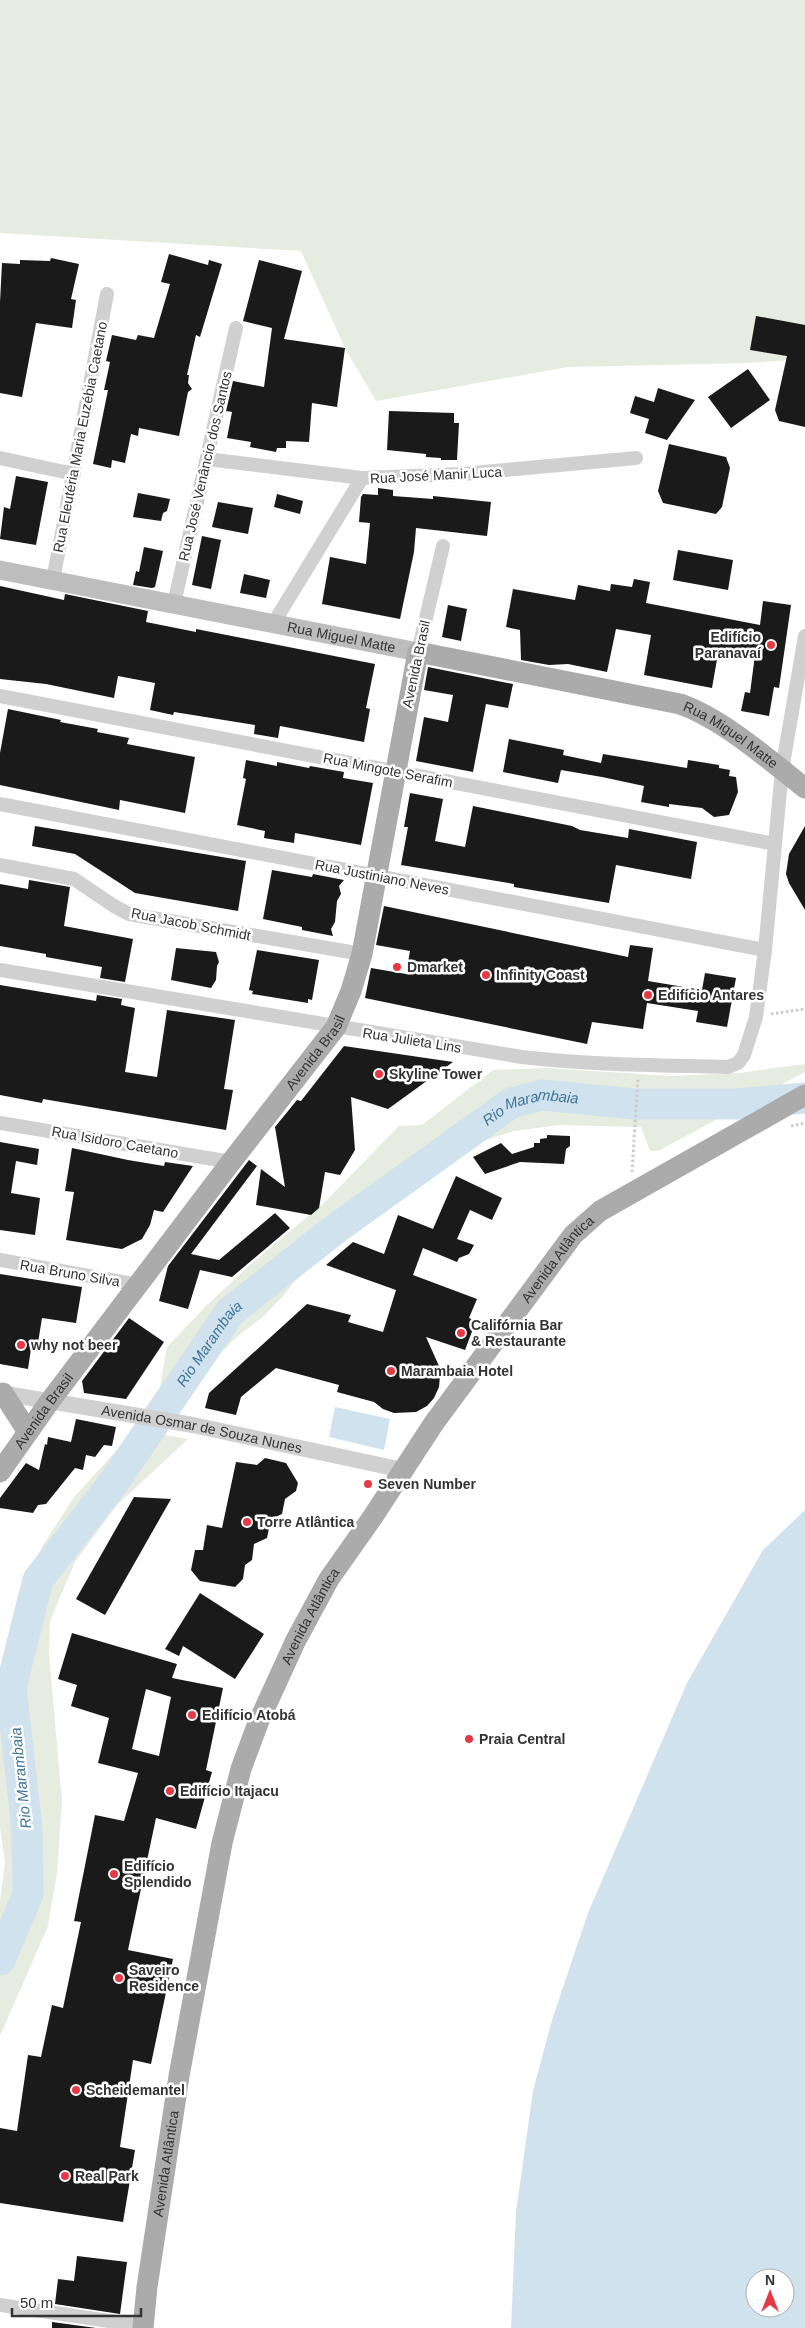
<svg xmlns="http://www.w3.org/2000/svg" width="805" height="2328" font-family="Arial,sans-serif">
<rect width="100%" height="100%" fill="#fff"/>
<g fill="#e6ecdf">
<polygon points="0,0 805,0 805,359 748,363 568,367 376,401 345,348 301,251 0,233"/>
<polygon points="805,1064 805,1072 658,1151 650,1151 641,1127 559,1125 514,1131 474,1144 440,1158 397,1192 371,1216 309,1262 285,1294 264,1316 239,1335 195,1378 185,1400 158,1398 167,1347 205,1307 251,1264 326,1201 399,1126 422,1125 493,1070 546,1068 671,1076 739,1073"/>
<polygon points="135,1430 188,1439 116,1506 75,1562 50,1621 49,1654 62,1802 57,1873 48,1926 0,2036 0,1901 5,1863 0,1827 0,1676 17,1598 43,1545 75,1496"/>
</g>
<g fill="#cfe2ee" fill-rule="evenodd">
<polygon points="335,1407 390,1419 384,1450 329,1437"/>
<path d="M 805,1510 L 805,2328 L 511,2328 L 516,2212 L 533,2091 L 552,2020 L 588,1913 L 687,1683 L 763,1550 ZM 755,2278 L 785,2278 L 785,2308 L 755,2308 Z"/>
</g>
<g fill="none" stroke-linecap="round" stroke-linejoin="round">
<path stroke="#cfe2ee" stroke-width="31" id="s1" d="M 0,1960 L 28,1894 L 27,1829 L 11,1687 L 38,1580 L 114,1482 L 230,1312 L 334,1230 L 511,1103 L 542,1095 L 635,1104 L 737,1104 L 805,1098"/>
</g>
<g fill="#1a1a1a" fill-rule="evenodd">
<polygon points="169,254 208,265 209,260 222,264 200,337 196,335 187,375 189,375 188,383 192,389 188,392 179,436 139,428 138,436 131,434 125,463 112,460 111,468 93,464 108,390 104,390 110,362 106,361 112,335 136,340 138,335 154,338 170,284 161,282"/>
<polygon points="51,258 79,264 71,299 76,300 72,328 36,323 22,397 0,393 0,302 2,263 20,264 20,260 50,261"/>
<polygon points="259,260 302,271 284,339 345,348 337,407 312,403 309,442 286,441 286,448 277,448 276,452 250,447 251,442 227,438 232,412 226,411 233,381 264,387 272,328 243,321"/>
<polygon points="756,316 805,325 805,427 779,421 775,410 787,356 750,350"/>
<polygon points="748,369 770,400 731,428 708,397"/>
<polygon points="658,388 695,400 667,440 645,433 649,419 630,413 635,396 654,402"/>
<polygon points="389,411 454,413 454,423 459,423 457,460 441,460 441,458 426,457 426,454 387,450"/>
<polygon points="669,444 726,457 730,468 722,507 716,514 663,503 658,491"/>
<polygon points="16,476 48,482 36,545 0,539 4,507 10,509"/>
<polygon points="378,488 393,490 393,496 433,499 433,496 491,502 487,536 416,528 414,552 400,619 322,604 330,557 366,564 370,523 359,522 361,497 363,494 378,495"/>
<polygon points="138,493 170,499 167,511 163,513 161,521 133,517"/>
<polygon points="277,494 303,501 300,514 274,507"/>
<polygon points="218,502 253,508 248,534 212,527"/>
<polygon points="202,536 221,540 211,589 192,585"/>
<polygon points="144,547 163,551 155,587 152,588 133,585 136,571 139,572"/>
<polygon points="678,550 733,560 728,590 673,580"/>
<polygon points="244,574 270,580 266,598 240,593"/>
<polygon points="634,579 650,582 646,603 760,625 763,601 791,605 779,688 774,687 769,716 741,711 745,692 750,693 755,655 719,648 712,688 644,675 651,635 616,629 607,672 568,664 549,665 521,660 520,630 506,627 513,589 575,600 578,585 610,591 611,584 632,587"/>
<polygon points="0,586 64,600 65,594 148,611 146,622 196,632 196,629 375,664 366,708 370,709 364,742 280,726 278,738 254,734 255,725 174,712 173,715 150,710 155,683 118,676 114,698 46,684 0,679"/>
<polygon points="448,605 467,609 461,641 442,637"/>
<polygon points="428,667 513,684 508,708 486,704 473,772 416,761 424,717 448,722 453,695 424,690"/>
<polygon points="8,709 61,720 60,722 98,729 97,732 129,738 127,744 195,757 185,813 120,800 119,810 0,785 0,753"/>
<polygon points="509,739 564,750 563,755 601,763 603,754 687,768 688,760 719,765 719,768 730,770 729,776 736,777 738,792 729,815 714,817 702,808 669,804 669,807 641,802 644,786 602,777 561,770 558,783 503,772"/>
<polygon points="246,760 277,766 277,762 309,768 310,766 344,772 343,778 373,783 361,845 295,833 294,843 264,838 265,831 237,825 246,779 243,778"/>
<polygon points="410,793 443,799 435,841 465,847 473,806 572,826 580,830 628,838 629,829 697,842 691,879 616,865 609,903 514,887 514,884 401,865 408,827 404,827"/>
<polygon points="35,826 246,861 238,911 135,893 75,854 32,846"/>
<polygon points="805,826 805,910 789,883 786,874 789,854"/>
<polygon points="272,870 312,877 313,874 344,880 339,886 341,894 337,901 335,922 331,929 333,936 302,930 302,927 263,919"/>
<polygon points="29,880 70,887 64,926 133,939 125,982 100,978 102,967 46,957 46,954 0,946 0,884 28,889"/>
<polygon points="384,906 628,957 630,945 653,948 648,981 702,990 705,973 736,978 727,1027 696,1022 698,1011 647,1003 643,1029 592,1022 587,1044 365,998 371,968 406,974 410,951 376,945"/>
<polygon points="176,948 216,952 219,962 217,966 216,980 211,988 171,980"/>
<polygon points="257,950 319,960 312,1000 308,999 308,1003 252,994 253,991 249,990"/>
<polygon points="0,985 96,1001 97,995 122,999 121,1005 135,1008 125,1072 157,1077 167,1010 235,1020 224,1089 233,1090 226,1130 43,1099 42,1103 0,1095"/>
<polygon points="344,1046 453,1062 388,1109 351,1097 355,1150 340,1175 325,1172 319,1208 311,1215 256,1205 261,1169 285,1187 275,1127 297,1100 301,1101"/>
<polygon points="547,1135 570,1136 570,1146 566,1149 564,1164 520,1162 485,1174 473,1157 501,1143 512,1154 534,1147 534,1143 540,1143 540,1139 547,1138"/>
<polygon points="0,1142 39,1149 37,1165 16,1161 11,1193 40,1198 35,1235 0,1230"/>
<polygon points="72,1148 128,1160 164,1166 165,1162 193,1166 163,1212 154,1210 150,1225 142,1239 122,1249 109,1247 66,1240 74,1192 65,1191"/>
<polygon points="249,1160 257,1166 191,1254 219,1260 275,1213 290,1228 232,1277 200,1270 188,1309 159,1301 168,1266"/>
<polygon points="456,1176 502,1198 492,1220 470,1210 457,1239 474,1245 469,1254 459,1258 457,1262 423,1248 413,1275 477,1299 469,1318 476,1321 465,1350 426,1337 439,1366 440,1376 439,1387 434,1398 427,1406 416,1412 394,1413 383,1409 374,1402 337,1392 339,1385 276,1368 241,1397 236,1415 205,1408 209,1393 307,1304 351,1315 348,1322 383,1332 396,1290 326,1265 353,1242 384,1254 398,1215 433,1229"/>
<polygon points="0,1274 82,1287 76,1323 42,1318 38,1343 32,1342 28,1369 0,1364"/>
<polygon points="129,1318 164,1342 126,1399 84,1393 82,1381"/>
<polygon points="76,1419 116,1427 112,1446 104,1445 95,1457 86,1455 83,1470 75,1468 46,1504 38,1505 33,1513 0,1508 0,1498 26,1463 39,1470 45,1444 47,1445 48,1437 71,1442"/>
<polygon points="265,1458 286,1463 298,1483 296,1491 285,1499 282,1514 271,1519 267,1538 254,1544 252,1560 245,1565 243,1579 235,1587 200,1581 191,1570 195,1550 203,1550 207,1525 222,1528 236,1462 257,1465"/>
<polygon points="134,1497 171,1499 105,1615 76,1599"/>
<polygon points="200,1593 264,1634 235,1679 183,1646 179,1656 165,1649"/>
<path d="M 72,1633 L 177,1664 L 172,1678 L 223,1688 L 206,1770 L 212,1772 L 196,1829 L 156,1818 L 128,1950 L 173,1959 L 151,2064 L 133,2060 L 120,2147 L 135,2150 L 123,2222 L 0,2203 L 0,2128 L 17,2131 L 28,2055 L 41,2057 L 52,2005 L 63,2008 L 81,1922 L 74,1921 L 95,1815 L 124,1821 L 138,1773 L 98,1763 L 109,1718 L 71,1706 L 77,1685 L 58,1679 ZM 146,1689 L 171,1697 L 159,1756 L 132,1749 Z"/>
<polygon points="77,2256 127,2262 120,2314 55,2304 58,2279 74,2281"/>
<polygon points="52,2322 96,2328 52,2328"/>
</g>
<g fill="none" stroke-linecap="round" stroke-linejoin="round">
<g stroke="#cdcdcd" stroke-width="3" stroke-dasharray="2.5 2.5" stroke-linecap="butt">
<polyline points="771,1014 805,1009"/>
<polyline points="791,1126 805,1123"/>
<polyline points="632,1172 638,1078"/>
</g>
<g stroke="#d0d0d0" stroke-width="14">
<polyline points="0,458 74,474"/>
<polyline points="207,459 362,478 463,474 636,458"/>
<polyline points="53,580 107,294"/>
<polyline points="174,604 236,328"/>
<polyline points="273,624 362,478"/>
<polyline points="418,652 443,546"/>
<polyline points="0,696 775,844"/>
<polyline points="0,804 765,950"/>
<polyline points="0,865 74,879 114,906 129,914 362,954"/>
<path d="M 0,970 L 522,1057 C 591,1065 659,1065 728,1067 L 738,1063 L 744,1055 L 756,1017 L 765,950 L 782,770 L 805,636"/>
<polyline points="0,1123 231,1162"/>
<polyline points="0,1260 139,1285"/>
<polyline points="0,2305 143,2326"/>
</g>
<path stroke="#d0d0d0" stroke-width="16" id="s2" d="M 0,1393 L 193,1425 L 403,1470"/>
<path stroke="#bdbdbd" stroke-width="19" id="s3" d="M 0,570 L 418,652"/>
<g stroke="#ababab" stroke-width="21">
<polyline points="3,1393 28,1432"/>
<path id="s4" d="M 0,1472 L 50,1401 L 231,1162 L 336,1027 L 351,991 L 362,954 L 418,652 L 680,704 C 723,719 769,760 805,788"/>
<path id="s5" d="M 143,2328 L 147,2287 L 179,2076 L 222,1843 L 241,1769 L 258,1723 L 296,1640 L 329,1579 L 372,1518 L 434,1423 L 573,1235 L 600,1211 L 805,1095"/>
</g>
</g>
<g fill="#e63946" stroke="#fff" stroke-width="2">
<circle cx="771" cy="645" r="5"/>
<circle cx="397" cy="967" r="5"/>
<circle cx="486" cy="975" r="5"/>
<circle cx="648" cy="995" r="5"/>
<circle cx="379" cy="1074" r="5"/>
<circle cx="461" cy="1333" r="5"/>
<circle cx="21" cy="1345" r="5"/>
<circle cx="391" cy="1371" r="5"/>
<circle cx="368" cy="1484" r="5"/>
<circle cx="247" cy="1522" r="5"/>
<circle cx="192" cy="1715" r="5"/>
<circle cx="469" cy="1739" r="5"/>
<circle cx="170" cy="1791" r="5"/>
<circle cx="114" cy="1874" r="5"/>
<circle cx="119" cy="1978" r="5"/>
<circle cx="76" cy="2090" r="5"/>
<circle cx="65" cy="2176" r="5"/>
</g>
<g text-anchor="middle" stroke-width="5" stroke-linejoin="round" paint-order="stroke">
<g font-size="14" fill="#333" stroke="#fff">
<text transform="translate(80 437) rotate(-79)" y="5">Rua Eleutéria Maria Euzébia Caetano</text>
<text transform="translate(205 466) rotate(-77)" y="5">Rua José Venâncio dos Santos</text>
<text transform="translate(436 475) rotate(-3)" y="5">Rua José Manir Luca</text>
<text dy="5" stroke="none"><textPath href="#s3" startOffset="348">Rua Miguel Matte</textPath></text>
<text transform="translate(416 664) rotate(-78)" y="5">Avenida Brasil</text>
<text dy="5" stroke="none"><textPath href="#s4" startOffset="1269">Rua Miguel Matte</textPath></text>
<text transform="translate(388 770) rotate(11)" y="5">Rua Mingote Serafim</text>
<text transform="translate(382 877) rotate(11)" y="5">Rua Justiniano Neves</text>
<text transform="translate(191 924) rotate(11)" y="5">Rua Jacob Schmidt</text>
<text transform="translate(412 1040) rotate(9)" y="5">Rua Julieta Lins</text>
<text dy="5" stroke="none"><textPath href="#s4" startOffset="525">Avenida Brasil</textPath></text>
<text transform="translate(115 1142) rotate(10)" y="5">Rua Isidoro Caetano</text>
<text dy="5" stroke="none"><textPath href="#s5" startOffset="1171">Avenida Atlântica</textPath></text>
<text transform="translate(70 1273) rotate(10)" y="5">Rua Bruno Silva</text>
<text dy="5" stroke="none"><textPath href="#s4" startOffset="75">Avenida Brasil</textPath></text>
<text dy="5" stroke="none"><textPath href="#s2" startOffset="205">Avenida Osmar de Souza Nunes</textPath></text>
<text dy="5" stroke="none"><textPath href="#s5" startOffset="736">Avenida Atlântica</textPath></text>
<text dy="5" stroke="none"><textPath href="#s5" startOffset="166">Avenida Atlântica</textPath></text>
</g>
<g font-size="14" font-weight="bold" fill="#333" stroke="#fff" text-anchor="start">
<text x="761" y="642" text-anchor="end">Edifício<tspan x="761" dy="16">Paranavaí</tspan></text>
<text x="407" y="972">Dmarket</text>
<text x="496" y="980">Infinity Coast</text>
<text x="658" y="1000">Edifício Antares</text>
<text x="389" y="1079">Skyline Tower</text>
<text x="471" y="1330">Califórnia Bar<tspan x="471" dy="16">&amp; Restaurante</tspan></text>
<text x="31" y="1350">why not beer</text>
<text x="401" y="1376">Marambaia Hotel</text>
<text x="378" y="1489">Seven Number</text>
<text x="257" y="1527">Torre Atlântica</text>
<text x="202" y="1720">Edifício Atobá</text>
<text x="479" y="1744">Praia Central</text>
<text x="180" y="1796">Edifício Itajacu</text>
<text x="124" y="1871">Edifício<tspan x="124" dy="16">Splendido</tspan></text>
<text x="129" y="1975">Saveiro<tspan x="129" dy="16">Residence</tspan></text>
<text x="86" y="2095">Scheidemantel</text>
<text x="75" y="2181">Real Park</text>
</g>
<g font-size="15" font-style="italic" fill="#3f7597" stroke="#fff">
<text dy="5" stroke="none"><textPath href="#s1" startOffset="1088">Rio Marambaia</textPath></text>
<text dy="5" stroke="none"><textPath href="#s1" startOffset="682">Rio Marambaia</textPath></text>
<text transform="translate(21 1778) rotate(-96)" y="5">Rio Marambaia</text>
</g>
</g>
<g transform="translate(770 2293)"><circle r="24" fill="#ffffff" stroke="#adadad"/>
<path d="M0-4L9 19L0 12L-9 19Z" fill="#e63946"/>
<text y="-8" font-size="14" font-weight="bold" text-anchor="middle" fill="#333333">N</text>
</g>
<path d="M12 2308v8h129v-8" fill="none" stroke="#333333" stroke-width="2.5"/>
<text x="20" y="2308" font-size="15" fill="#333333" stroke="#ffffff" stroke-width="4" paint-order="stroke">50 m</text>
</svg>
